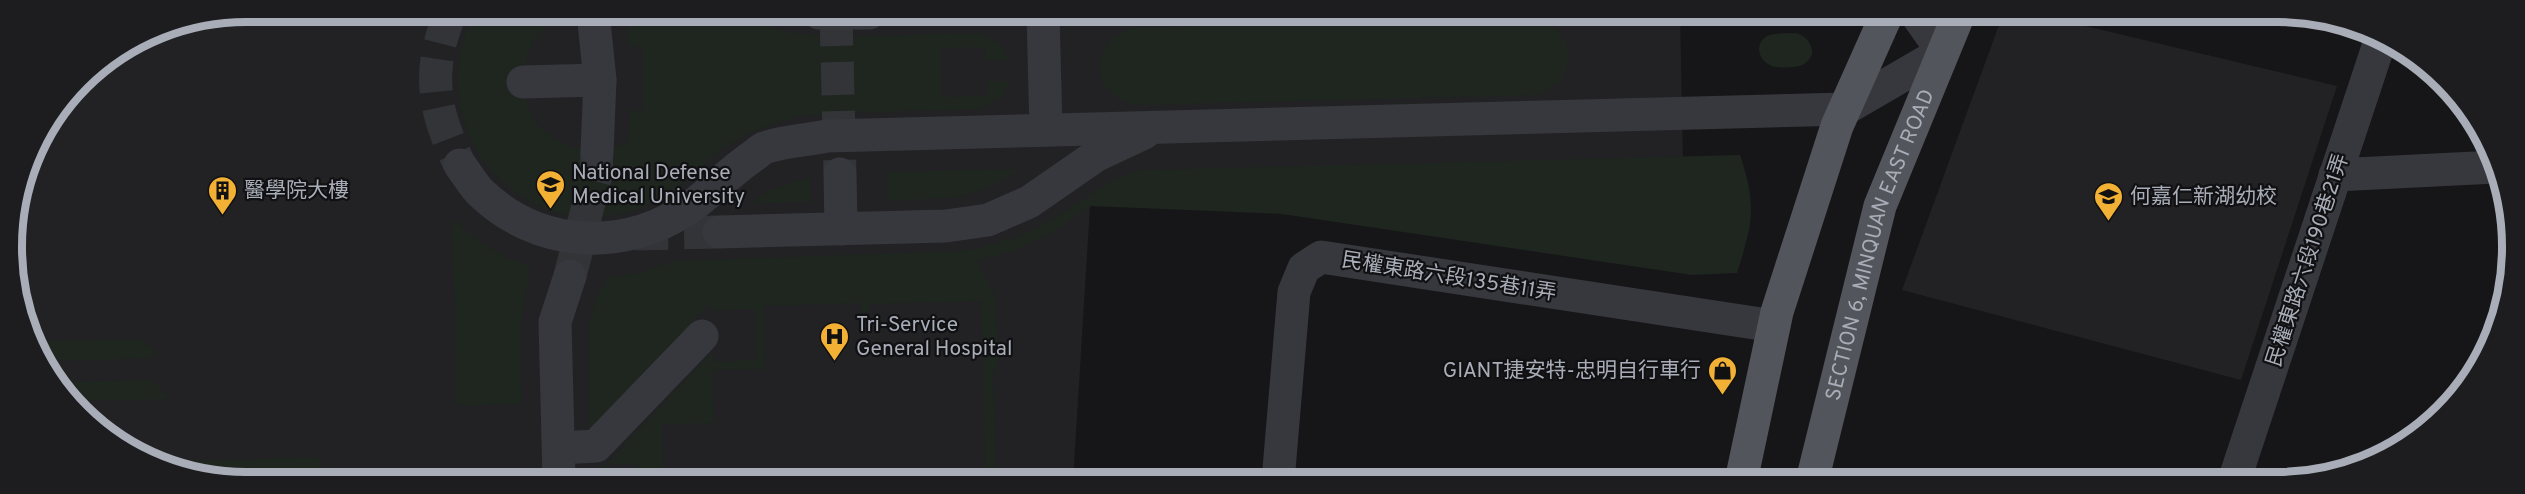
<svg xmlns="http://www.w3.org/2000/svg" width="2525" height="494" font-family="Overpass,'Noto Sans TC',sans-serif">
<rect width="100%" height="100%" fill="#161618"/>
<g fill="#222225">
<polygon points="247,12 1680,13 1683,162 1295,207 1114,193 1090,207 1073,481 217,480 143,458 70,402 24,322 12,232 30,157 81,81 157,30"/>
<polygon points="2003,14 2035,14 2337,86 2241,380 1902,290"/>
</g>
<g fill="#1e261f">
<path d="M 475,12 L 573,12 C 499,37 511,146 590,150 C 603,151 618,148 629,140 L 630,111 L 643,110 L 642,46 L 629,46 L 625,17 L 614,12 L 731,12 L 759,25 L 793,33 L 830,37 L 979,33 L 999,43 L 1008,60 L 986,61 L 985,47 L 941,48 L 942,97 L 987,96 L 987,81 L 1009,81 C 1006,96 993,104 980,109 C 944,110 907,111 871,112 C 846,113 819,112 794,118 C 771,123 748,133 727,146 C 708,158 693,176 675,190 C 634,219 578,227 533,203 C 508,189 485,169 473,143 C 453,102 452,53 475,12 Z"/>
<path d="M 1536,18 C 1578,32 1580,79 1538,95 L 1134,105 C 1089,93 1088,42 1132,28 Z"/>
<path d="M 1796,33 C 1810,37 1820,54 1804,64 C 1797,68 1783,68 1776,67 C 1760,65 1752,45 1767,36 C 1775,32 1787,34 1796,33 Z"/>
<path d="M 1740,155 C 1757,206 1753,223 1737,273 L 1692,275 L 1282,214 L 1090,206 L 1054,232 L 1011,252 L 976,261 L 996,295 L 998,366 L 993,372 L 996,481 L 986,481 L 981,301 L 870,304 L 869,312 L 862,313 L 862,303 L 764,306 L 765,369 L 713,370 L 714,423 L 662,424 L 663,477 L 637,478 L 637,464 L 610,464 L 610,480 L 596,480 L 596,475 L 712,352 L 713,362 L 757,360 L 755,309 L 711,310 L 710,304 L 590,430 L 590,319 L 597,296 L 610,277 L 639,273 L 673,261 L 962,251 L 983,247 L 1022,235 L 1048,222 L 1113,180 L 1143,170 Z"/>
<path d="M 1018,169 C 973,204 941,198 887,200 L 886,172 Z"/>
<polygon points="810,177 811,202 751,203 767,191"/>
<path d="M 452,218 C 475,238 499,258 530,266 L 520,330 L 522,404 L 457,406 Z"/>
<polygon points="141,339 157,353 151,358 59,361 42,349 42,341"/>
<polygon points="151,380 171,399 71,401 70,382"/>
<polygon points="321,457 321,480 217,480 156,462"/>
</g>
<g fill="none" stroke-linecap="round" stroke-linejoin="round">
<g stroke="#333438" stroke-width="33" stroke-dasharray="33 16" stroke-linecap="butt">
<path d="M 451,12 C 426,70 433,110 460,165"/>
<polyline points="836,13 840,174"/>
<polyline points="635,234 719,232"/>
<polyline points="570,276 596,175 597,151"/>
</g>
<g stroke="#37383d" stroke-width="33">
<polyline points="593,12 600,80 597,151"/>
<polyline points="819,13 869,13"/>
<polyline points="1043,13 1046,130"/>
<polyline points="523,82 600,80"/>
<path d="M 460,165 C 466,173 472,183 479,191 C 537,248 622,253 689,208 C 710,193 728,174 749,159 C 754,156 759,151 764,148 C 783,141 808,140 827,136 L 1845,109 L 1943,52 L 1916,14"/>
<polyline points="840,174 841,229"/>
<polyline points="2335,175 2495,167"/>
<polyline points="719,232 946,226 988,220 1029,202 1097,155 1144,133"/>
<polyline points="559,448 596,446 702,336"/>
<polyline points="559,480 555,322 570,276"/>
<polyline points="1278,481 1294,292 1304,268 1321,257 1774,326"/>
<polyline points="2234,481 2381,38"/>
</g>
<g stroke="#53555c" stroke-width="33">
<polyline points="1741,481 1777,312 1837,126 1887,14"/>
<path id="s1" d="M 1812,481 L 1880,206 L 1959,14"/>
</g>
</g>
<defs>
<symbol id="university-pin" viewBox="-11 -11 22 30"><path d="M0 17L-7.5 6A9.5 9.5 0 1 1 7.5 6Z" fill="#f2b134" stroke="#111113"/><path d="M0-5L7-2L0 1L-7-2ZM-4 1L0 2.5L4 1V4Q0 6-4 4Z" fill="#111"/></symbol>
<symbol id="building-pin" viewBox="-11 -11 22 30"><path d="M0 17L-7.5 6A9.5 9.5 0 1 1 7.5 6Z" fill="#f2b134" stroke="#111113"/><path d="M-4-6H4V6H1V3H-1V6H-4ZM-2.5-4.3h1.7v1.8h-1.7ZM.8-4.3h1.7v1.8H.8ZM-2.5-1h1.7V.8h-1.7ZM.8-1h1.7V.8H.8Z" fill="#111"/></symbol>
<symbol id="school-pin" viewBox="-11 -11 22 30"><path d="M0 17L-7.5 6A9.5 9.5 0 1 1 7.5 6Z" fill="#f2b134" stroke="#111113"/><path d="M0-5L7-2L0 1L-7-2ZM-4 1L0 2.5L4 1V4Q0 6-4 4Z" fill="#111"/></symbol>
<symbol id="hospital-pin" viewBox="-11 -11 22 30"><path d="M0 17L-7.5 6A9.5 9.5 0 1 1 7.5 6Z" fill="#f2b134" stroke="#111113"/><path d="M-5-5h3v3.5h4V-5h3V5h-3V1.5h-4V5h-3Z" fill="#111"/></symbol>
<symbol id="shop-pin" viewBox="-11 -11 22 30"><path d="M0 17L-7.5 6A9.5 9.5 0 1 1 7.5 6Z" fill="#f2b134" stroke="#111113"/><path d="M-5-2.5h2.3a2.7 3.5 0 0 1 5.4 0H5L5.5 6h-11ZM-1.5-2.5h3a1.5 2.3 0 0 0-3 0Z" fill="#111"/></symbol>
</defs>
<g fill-rule="evenodd">
<use href="#university-pin" x="534" y="168" width="33" height="45"/>
<use href="#building-pin" x="206" y="174" width="33" height="45"/>
<use href="#school-pin" x="2092" y="180" width="33" height="45"/>
<use href="#hospital-pin" x="818" y="320" width="33" height="45"/>
<use href="#shop-pin" x="1706" y="354" width="33" height="45"/>
</g>
<g text-anchor="middle" stroke-width="4.5" stroke-linejoin="round" paint-order="stroke">
<g font-size="21" fill="#a8adb8" stroke="#111113" text-anchor="start">
<text x="572" y="179">National Defense<tspan x="572" dy="24">Medical University</tspan></text>
<text x="244" y="197">醫學院大樓</text>
<text x="2130" y="203">何嘉仁新湖幼校</text>
<text x="856" y="331">Tri-Service<tspan x="856" dy="24">General Hospital</tspan></text>
<text x="1701" y="377" text-anchor="end">GIANT捷安特-忠明自行車行</text>
</g>
<g font-size="21" fill="#a8adb8" stroke="#111113">
<text dy="7" stroke="none"><textPath href="#s1" startOffset="246">SECTION 6, MINQUAN EAST ROAD</textPath></text>
<text transform="translate(2307 260) rotate(-72)" y="7">民權東路六段190巷21弄</text>
<text transform="translate(1449 276) rotate(9)" y="7">民權東路六段135巷11弄</text>
</g>
</g>
<path d="M0 0H2525V494H0ZM246 22H2278A224 224 0 0 1 2502 246V248A224 224 0 0 1 2278 472H246A224 224 0 0 1 22 248V246A224 224 0 0 1 246 22Z" fill="#1d1d20" fill-rule="evenodd"/>
<path fill="none" stroke="#a8adb8" stroke-width="8" d="M246 22H2278A224 224 0 0 1 2502 246V248A224 224 0 0 1 2278 472H246A224 224 0 0 1 22 248V246A224 224 0 0 1 246 22Z"/>
</svg>
